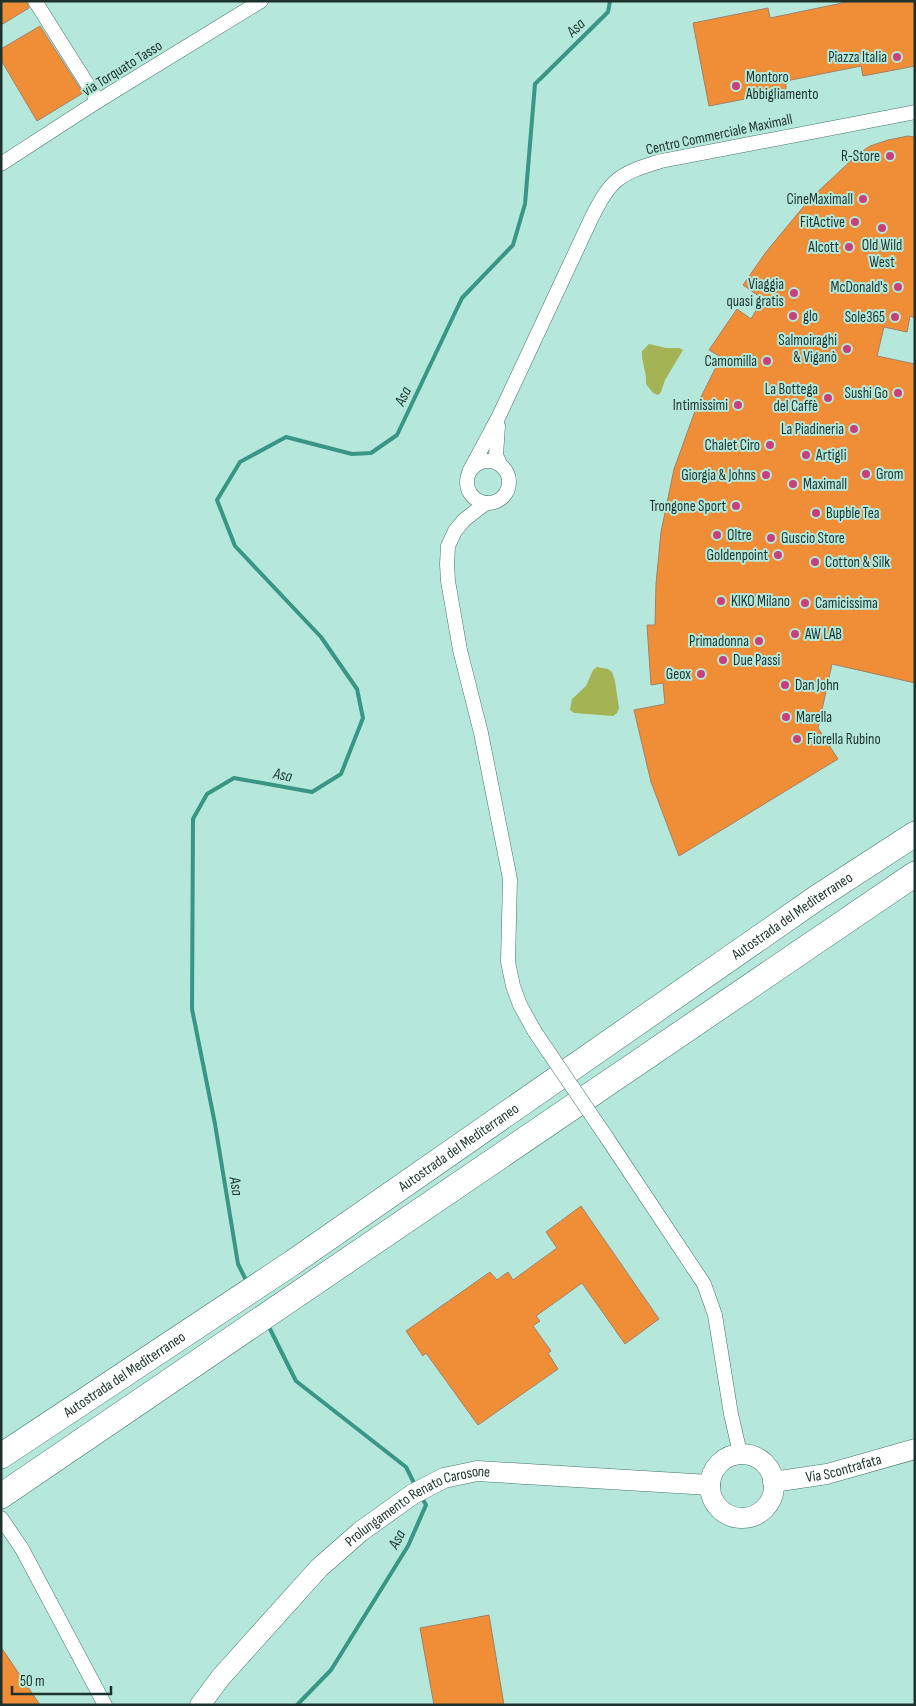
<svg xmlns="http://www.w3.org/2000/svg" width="916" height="1706" font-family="'Sofia Sans Condensed',sans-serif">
<rect width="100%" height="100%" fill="#b5e8db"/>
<g fill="#a4b454">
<path d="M 649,344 L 666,348 L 679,348 L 683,350 L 665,380 L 661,392 L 658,395 L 653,393 L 646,384 C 647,372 641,362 642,351 Z"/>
<polygon points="597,667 608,669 612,672 615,681 619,708 617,713 613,716 574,713 570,710 572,699 586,686 593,670"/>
</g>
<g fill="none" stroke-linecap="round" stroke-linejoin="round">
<g stroke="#399684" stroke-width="4">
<polyline points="247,1282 238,1264 215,1124 192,1009 193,819 207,794 234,778 312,792 341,774 363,718 357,689 321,637 235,546 217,500 240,462 286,437 352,454 371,453 397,435 462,298 513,245 525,204 535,84 608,12 610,1"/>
<polyline points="268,1325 296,1381 406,1467 415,1485"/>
<polyline points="297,1705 331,1670 408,1546 426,1505 421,1496"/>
</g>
</g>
<g fill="#f08e37" stroke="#a38067">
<polygon points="1,1 26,1 29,8 1,25"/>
<polygon points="852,1 915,1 915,66 863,76 861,66 786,81 786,91 709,106 693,23 768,8 770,18"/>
<polygon points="40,26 83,93 37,121 1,60 1,49"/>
<polygon points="908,136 915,137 915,318 910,316 907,332 884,327 877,356 915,364 915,683 832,664 818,728 838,759 679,856 651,782 634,710 665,704 663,683 651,685 647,625 655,625 656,584 661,532 674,469 698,403 721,357 709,350 737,309 751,319 763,299 743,285 766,252 809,200 858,154 870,146 888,140"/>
<polygon points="581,1206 659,1319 625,1344 582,1283 536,1316 540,1321 533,1326 551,1351 548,1353 558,1369 478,1425 426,1353 423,1356 406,1331 490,1272 497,1280 508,1272 513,1280 557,1248 546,1232"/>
<polygon points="489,1615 504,1705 434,1705 420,1628"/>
<polygon points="1,1647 40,1705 1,1705"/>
</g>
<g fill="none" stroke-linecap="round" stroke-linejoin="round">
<defs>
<g id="street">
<polyline points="35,1 98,101"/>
<polyline points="1,164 98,101 261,1"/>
<polyline points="498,426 496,455 500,464"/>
<circle cx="488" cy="482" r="21"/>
<path d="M 470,470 L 499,416 L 591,219 C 611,179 618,174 661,161 L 915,112"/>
<polyline points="486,503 464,520 455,531 448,546 447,564 448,581 460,650 481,733 510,879 508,962 513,986 520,1005 535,1032"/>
<polyline points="607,1138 704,1284 715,1315 731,1414 740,1453"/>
<polyline points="1,1518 22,1549 105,1705"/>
</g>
<g id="secondary">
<circle cx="742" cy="1486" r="32"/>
<path id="s1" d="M 773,1482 L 827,1474 L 915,1449"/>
<path id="s2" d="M 200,1705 L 221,1677 L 319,1568 L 360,1532 L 413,1494 L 444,1478 L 477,1471 L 710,1485"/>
</g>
<g id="highway">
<path id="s3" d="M 1,1456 L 292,1263 L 818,897 L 915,834"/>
<polyline points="1,1496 915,874"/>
</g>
</defs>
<use href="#street" stroke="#45756a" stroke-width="15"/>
<use href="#secondary" stroke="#45756a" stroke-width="21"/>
<use href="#highway" stroke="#45756a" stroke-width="26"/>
<use href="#street" stroke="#fff" stroke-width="14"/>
<use href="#secondary" stroke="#fff" stroke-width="20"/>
<use href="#highway" stroke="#fff" stroke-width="25"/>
<defs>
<polyline id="street-bridge" points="535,1032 607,1138"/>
</defs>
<use href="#street-bridge" stroke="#45756a" stroke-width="15" stroke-linecap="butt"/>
<use href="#street-bridge" stroke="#fff" stroke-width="14"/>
</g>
<g fill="#c73f7b" stroke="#b5e8db" stroke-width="2">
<circle cx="897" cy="57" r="5"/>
<circle cx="736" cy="86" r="5"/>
<circle cx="890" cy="156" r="5"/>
<circle cx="863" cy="199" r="5"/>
<circle cx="855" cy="222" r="5"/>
<circle cx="882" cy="228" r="5"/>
<circle cx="849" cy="247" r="5"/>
<circle cx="898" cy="287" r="5"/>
<circle cx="794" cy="293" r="5"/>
<circle cx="793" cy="316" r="5"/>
<circle cx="895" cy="317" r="5"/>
<circle cx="847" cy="349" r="5"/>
<circle cx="767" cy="361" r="5"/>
<circle cx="898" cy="393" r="5"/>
<circle cx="828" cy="398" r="5"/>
<circle cx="738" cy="405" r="5"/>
<circle cx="854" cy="429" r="5"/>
<circle cx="770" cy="445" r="5"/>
<circle cx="806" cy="455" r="5"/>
<circle cx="866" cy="474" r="5"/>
<circle cx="766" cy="475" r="5"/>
<circle cx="793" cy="484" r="5"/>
<circle cx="736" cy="506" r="5"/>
<circle cx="816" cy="513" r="5"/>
<circle cx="717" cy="535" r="5"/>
<circle cx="771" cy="538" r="5"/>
<circle cx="778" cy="555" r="5"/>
<circle cx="815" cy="562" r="5"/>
<circle cx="721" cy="601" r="5"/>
<circle cx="805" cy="603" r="5"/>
<circle cx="795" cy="634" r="5"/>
<circle cx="759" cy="641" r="5"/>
<circle cx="723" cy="660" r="5"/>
<circle cx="701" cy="674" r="5"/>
<circle cx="785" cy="685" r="5"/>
<circle cx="786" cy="717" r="5"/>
<circle cx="797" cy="739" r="5"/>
</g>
<g text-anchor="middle" stroke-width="4" stroke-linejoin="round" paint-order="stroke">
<g font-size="15" fill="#1d322d" stroke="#b5e8db" text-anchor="end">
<text x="887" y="62">Piazza Italia</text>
<text x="746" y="82" text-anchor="start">Montoro<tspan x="746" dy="17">Abbigliamento</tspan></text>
<text x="880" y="161">R-Store</text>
<text x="853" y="204">CineMaximall</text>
<text x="845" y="227">FitActive</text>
<text x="882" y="250" text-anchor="middle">Old Wild<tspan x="882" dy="17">West</tspan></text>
<text x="839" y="252">Alcott</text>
<text x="784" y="289">Viaggia<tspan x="784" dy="17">quasi gratis</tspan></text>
<text x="888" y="292">McDonald's</text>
<text x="803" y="321" text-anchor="start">glo</text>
<text x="885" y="322">Sole365</text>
<text x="837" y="345">Salmoiraghi<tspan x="837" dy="17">&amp; Viganò</tspan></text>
<text x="757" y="366">Camomilla</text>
<text x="818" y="394">La Bottega<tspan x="818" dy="17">del Caffè</tspan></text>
<text x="888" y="398">Sushi Go</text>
<text x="728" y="410">Intimissimi</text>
<text x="844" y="434">La Piadineria</text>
<text x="760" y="450">Chalet Ciro</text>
<text x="816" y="460" text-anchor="start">Artigli</text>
<text x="876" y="479" text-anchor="start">Grom</text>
<text x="756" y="480">Giorgia &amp; Johns</text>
<text x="803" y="489" text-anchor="start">Maximall</text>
<text x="726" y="511">Trongone Sport</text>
<text x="826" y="518" text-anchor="start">Bupble Tea</text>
<text x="727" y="540" text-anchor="start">Oltre</text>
<text x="781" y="543" text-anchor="start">Guscio Store</text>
<text x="768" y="560">Goldenpoint</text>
<text x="825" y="567" text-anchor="start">Cotton &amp; Silk</text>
<text x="731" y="606" text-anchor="start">KIKO Milano</text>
<text x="815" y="608" text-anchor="start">Camicissima</text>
<text x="805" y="639" text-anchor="start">AW LAB</text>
<text x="749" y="646">Primadonna</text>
<text x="733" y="665" text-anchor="start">Due Passi</text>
<text x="691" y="679">Geox</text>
<text x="795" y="690" text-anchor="start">Dan John</text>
<text x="796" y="722" text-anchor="start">Marella</text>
<text x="807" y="744" text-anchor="start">Fiorella Rubino</text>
</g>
<g font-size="15" fill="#1d322d" stroke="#b5e8db">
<text transform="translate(122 68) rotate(-32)" y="5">via Torquato Tasso</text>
<text transform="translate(719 134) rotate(-12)" y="5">Centro Commerciale Maximall</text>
<text dy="5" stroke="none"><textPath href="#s3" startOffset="958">Autostrada del Mediterraneo</textPath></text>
<text dy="5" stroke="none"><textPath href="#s3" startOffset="552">Autostrada del Mediterraneo</textPath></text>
<text dy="5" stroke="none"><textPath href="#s3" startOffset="148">Autostrada del Mediterraneo</textPath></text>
<text dy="5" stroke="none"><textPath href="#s1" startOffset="72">Via Scontrafata</textPath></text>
<text dy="5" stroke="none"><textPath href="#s2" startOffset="301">Prolungamento Renato Carosone</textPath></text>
</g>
<g font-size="16" font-style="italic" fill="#213d37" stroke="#b5e8db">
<text transform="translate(575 27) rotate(-44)" y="6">Asa</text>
<text transform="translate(402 396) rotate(-65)" y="6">Asa</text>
<text transform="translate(283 774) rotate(10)" y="6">Asa</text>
<text transform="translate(237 1186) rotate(80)" y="6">Asa</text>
<text transform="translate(396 1539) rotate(-63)" y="6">Asa</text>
</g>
</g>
<rect width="916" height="1706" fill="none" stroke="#1d322d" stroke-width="5"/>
<path d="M12 1686v8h99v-8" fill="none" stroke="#1d322d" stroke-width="2.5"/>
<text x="20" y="1686" font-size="15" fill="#1d322d" stroke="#b5e8db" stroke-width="4" paint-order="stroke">50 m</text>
</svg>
